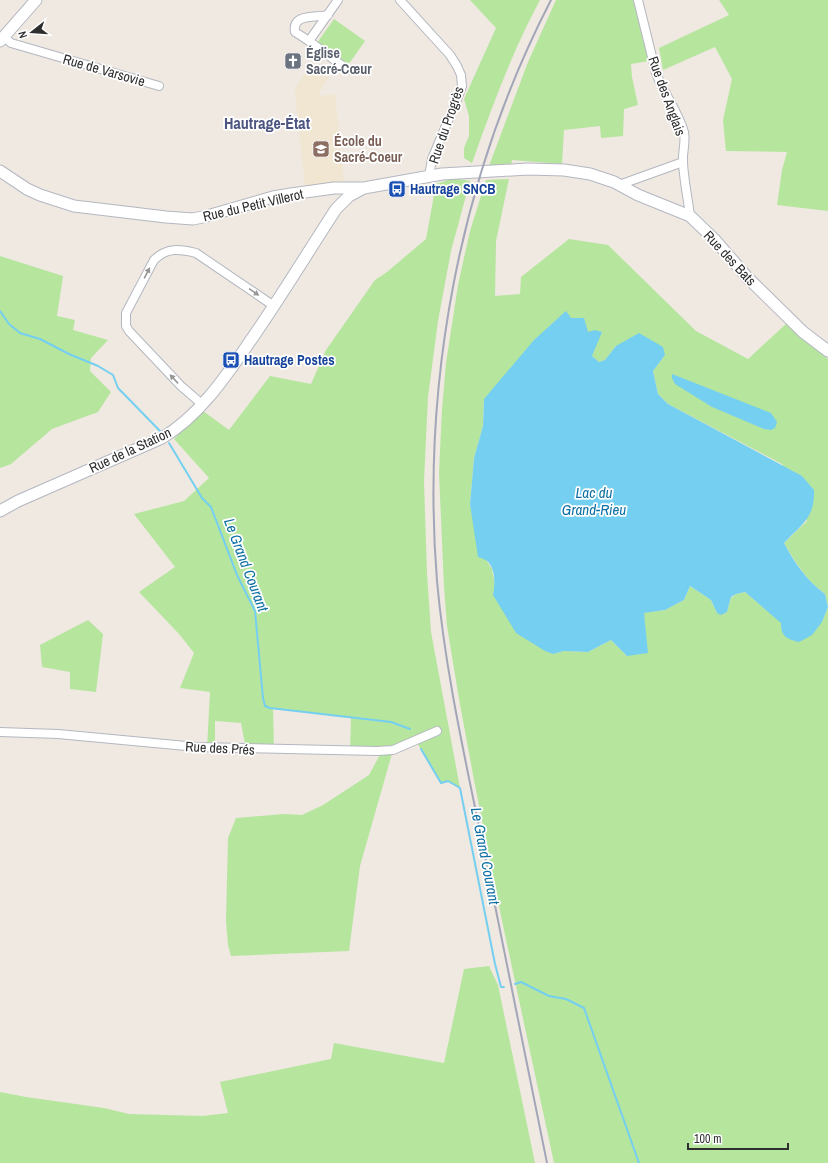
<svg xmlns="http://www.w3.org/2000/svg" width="828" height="1163" font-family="'Archivo Narrow',sans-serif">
<rect width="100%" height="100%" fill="#efe9e1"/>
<polygon fill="#f0e6d1" points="311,64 330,76 320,90 320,96 335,94 344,181 305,186 295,94 296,87"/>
<g fill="#b6e59e">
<path d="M 470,0 L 540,0 C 512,52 492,107 472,163 L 464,158 L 464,148 L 469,136 L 469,116 L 464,99 L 496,28 Z"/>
<polygon points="556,0 633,0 649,61 631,64 632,77 638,105 624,109 623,136 601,138 600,126 564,130 562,164 512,160 511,166 489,166 528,62"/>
<polygon points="719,0 828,0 828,211 777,205 782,170 787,152 726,151 723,120 732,79 715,47 663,70 659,48 729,15"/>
<polygon points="334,19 365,41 348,65 317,43"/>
<polygon points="454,178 470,181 451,251 438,321 428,397 424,481 427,573 431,632 460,788 448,781 441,783 416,741 393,750 360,866 349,951 231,956 228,945 226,921 228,838 236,818 285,814 302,815 323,805 369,775 382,751 350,750 351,718 273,708 274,750 246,749 241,723 215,721 215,748 207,748 210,692 180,688 194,653 180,635 139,592 175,567 134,514 184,501 209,478 174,439 203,411 229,430 270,376 311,384 326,350 375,280 387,272 426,239 436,184"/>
<path d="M 509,179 L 496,241 L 495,296 L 520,294 L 521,277 L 569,239 L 608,245 L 696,331 L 748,359 L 786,324 L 828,359 L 828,606 L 825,594 C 807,581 795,562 784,543 L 807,521 L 782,464 L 668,404 L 658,394 L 653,371 L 665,355 L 616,346 L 605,360 L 599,362 L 592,356 L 484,399 L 483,426 L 474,458 L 470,504 L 486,560 L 492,569 L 495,585 L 493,595 L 553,654 L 564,651 L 588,652 L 611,640 L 627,656 L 643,613 L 665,610 L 684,600 L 690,586 L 711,600 L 717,613 L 727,612 L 731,598 L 736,594 L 745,592 L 782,623 L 822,622 L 828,607 L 828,1163 L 554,1163 L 501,916 L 474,780 L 459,699 L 447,626 L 444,587 L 439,473 L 442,409 L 446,363 L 458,285 L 470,231 L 486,180 Z"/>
<polygon points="0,256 63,276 57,316 75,320 73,330 108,340 91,358 90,371 111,392 98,412 52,429 11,464 0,468"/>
<polygon points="88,620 103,634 96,692 70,689 70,672 42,667 40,645"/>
<polygon points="489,966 498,985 535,1163 0,1163 0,1092 26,1097 104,1108 129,1114 203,1116 228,1113 220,1082 331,1059 334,1043 444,1063 464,969"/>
</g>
<g fill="#75cff0">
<path d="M 566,311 L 571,318 L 584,318 L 588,332 L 595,330 L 602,332 L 592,356 L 599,362 L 605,360 L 616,346 L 639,333 L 663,347 L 665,355 L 653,371 L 658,394 L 668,404 L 802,476 L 814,490 C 815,518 802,524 784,543 C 794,562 807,581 825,594 L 828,607 L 822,622 L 812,635 L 799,642 C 787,639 781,637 781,623 L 745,592 L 736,594 L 731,597 L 727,612 L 721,615 L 717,613 L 711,600 L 690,586 L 684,600 L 665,610 L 644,613 L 648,653 L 627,656 L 611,640 L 588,652 L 564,651 L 553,654 L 545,651 L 516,633 L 493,595 C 495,584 496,569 487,561 C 485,559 481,558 478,557 L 470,504 L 474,458 L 483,426 L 484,399 L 534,340 Z"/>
<polygon points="672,374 771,413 777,422 775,428 771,430 764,429 712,407 675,384 672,378"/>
</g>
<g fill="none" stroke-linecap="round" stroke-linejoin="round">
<g stroke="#75cff0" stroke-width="2">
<polyline points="0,311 9,324 20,333 40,339 69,354 98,366 113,375 118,388 160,431"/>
<polyline points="169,443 202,498 211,507 237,575 255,611 263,698 265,706 270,708 391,722 410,729"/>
<polyline points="421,749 441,783 448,781 460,788 495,964 501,987 504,987"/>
<polyline points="515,984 521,982 549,996 566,999 584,1008 639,1163"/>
</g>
<defs>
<g id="street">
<polyline points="400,0 450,55 457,66 461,75 462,86 458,97 432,159 429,176"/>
<path d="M 638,0 L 656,73 C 664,94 678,111 684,132 C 686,143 682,153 683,163 C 684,181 688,199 690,216"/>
<path d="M 328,15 C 316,18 292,13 295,32 L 309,41 L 348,70"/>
<polyline points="4,37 11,43 159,86"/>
<polyline points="309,41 338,0"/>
<polyline points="619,185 683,162"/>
<path d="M 203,405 L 181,386 L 129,331 L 126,326 L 126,313 L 154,260 C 167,247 180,249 196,253 L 274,306"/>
<polyline points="0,732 58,734 197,747 377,751 393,750 437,731"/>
</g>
<g id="secondary">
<polyline points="0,41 36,0"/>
<polyline points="0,171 27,189 40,195 74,206 166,217 193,219 207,216 273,197 291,194 334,188 364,188 442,174 528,169 564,170 590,174 614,182 638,195 690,216 715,240 747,277 803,332 828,351"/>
<path d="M 0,511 L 18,501 L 162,438 C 201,415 228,373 253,337 C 282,295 308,252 336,209 L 349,196 L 362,189"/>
</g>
</defs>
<use href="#street" stroke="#b4b7c1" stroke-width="10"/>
<use href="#secondary" stroke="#b4b7c1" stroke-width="13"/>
<use href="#street" stroke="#fff" stroke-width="8"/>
<use href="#secondary" stroke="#fff" stroke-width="11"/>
<path stroke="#a3a6b8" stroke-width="2" d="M 547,1163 C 526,1057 504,952 483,846 C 465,758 445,670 437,581 C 421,383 460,176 551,0"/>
</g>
<defs><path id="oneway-solid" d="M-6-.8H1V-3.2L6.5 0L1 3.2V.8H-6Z"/></defs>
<g fill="#969696">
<use href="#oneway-solid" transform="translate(147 273) rotate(-62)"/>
<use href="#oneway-solid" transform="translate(254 292) rotate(34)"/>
<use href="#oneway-solid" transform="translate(174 379) rotate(-133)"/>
</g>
<defs>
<symbol id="church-square" viewBox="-11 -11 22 22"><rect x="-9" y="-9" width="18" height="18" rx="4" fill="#6b7280" stroke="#fff"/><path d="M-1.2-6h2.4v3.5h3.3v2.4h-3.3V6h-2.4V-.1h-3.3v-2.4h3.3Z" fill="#fff"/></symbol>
<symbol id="school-square" viewBox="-11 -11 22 22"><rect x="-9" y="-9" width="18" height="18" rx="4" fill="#8d6e63" stroke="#fff"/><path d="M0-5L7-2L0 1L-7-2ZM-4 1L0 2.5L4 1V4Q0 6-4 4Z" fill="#fff"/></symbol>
<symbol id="bus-square" viewBox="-11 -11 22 22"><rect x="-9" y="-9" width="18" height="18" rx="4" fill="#1a4fb4" stroke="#fff"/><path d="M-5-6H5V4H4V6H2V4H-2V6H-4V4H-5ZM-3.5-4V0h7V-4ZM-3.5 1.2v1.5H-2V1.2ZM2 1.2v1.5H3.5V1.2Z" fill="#fff"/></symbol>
</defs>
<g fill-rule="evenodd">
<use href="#church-square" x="283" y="51" width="20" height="20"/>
<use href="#school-square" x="311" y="139" width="20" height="20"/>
<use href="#bus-square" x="387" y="179" width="20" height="20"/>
<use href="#bus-square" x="221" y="350" width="20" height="20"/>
</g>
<g text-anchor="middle" stroke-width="3.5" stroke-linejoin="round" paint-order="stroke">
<g font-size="14" font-weight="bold" fill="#5b616d" stroke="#fff" text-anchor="start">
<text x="306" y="58">Église<tspan x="306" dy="16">Sacré-Cœur</tspan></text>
</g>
<g font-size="14" fill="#2e2e2e" stroke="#fff">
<text transform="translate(104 70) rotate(16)" y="5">Rue de Varsovie</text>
<text transform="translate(667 96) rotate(70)" y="5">Rue des Anglais</text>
<text transform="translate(446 125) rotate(-71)" y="5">Rue du Progrès</text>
<text transform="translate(253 205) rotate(-13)" y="5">Rue du Petit Villerot</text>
<text transform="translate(730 258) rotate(47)" y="5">Rue des Bats</text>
<text transform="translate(130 450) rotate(-25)" y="5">Rue de la Station</text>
<text transform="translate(220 748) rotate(3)" y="5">Rue des Prés</text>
</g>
<g font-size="14" font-weight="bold" fill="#785e54" stroke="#fff" text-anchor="start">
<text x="334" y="146">École du<tspan x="334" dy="16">Sacré-Coeur</tspan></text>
</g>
<g font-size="14" font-weight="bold" fill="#164399" stroke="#fff" text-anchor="start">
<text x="410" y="194">Hautrage SNCB</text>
<text x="244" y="365">Hautrage Postes</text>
</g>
<g font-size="15" font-style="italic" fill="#0d6fa3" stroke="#fff">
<text x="594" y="498">Lac du<tspan x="594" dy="17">Grand-Rieu</tspan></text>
<text transform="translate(246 565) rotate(69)" y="5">Le Grand Courant</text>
<text transform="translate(485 856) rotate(79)" y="5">Le Grand Courant</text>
</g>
<g font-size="16" font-weight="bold" fill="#4d5680" stroke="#fff">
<text x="267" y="129">Hautrage-État</text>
</g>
</g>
<g transform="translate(32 32) rotate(253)" stroke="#ffffff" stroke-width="3" paint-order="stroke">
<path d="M0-3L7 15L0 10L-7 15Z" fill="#2e2e2e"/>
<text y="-6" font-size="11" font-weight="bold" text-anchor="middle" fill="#2e2e2e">N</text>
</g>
<path d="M688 1143v6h100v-6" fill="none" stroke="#2e2e2e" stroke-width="2"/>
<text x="694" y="1143" font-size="12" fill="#2e2e2e" stroke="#ffffff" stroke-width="3" paint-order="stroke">100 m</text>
</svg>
